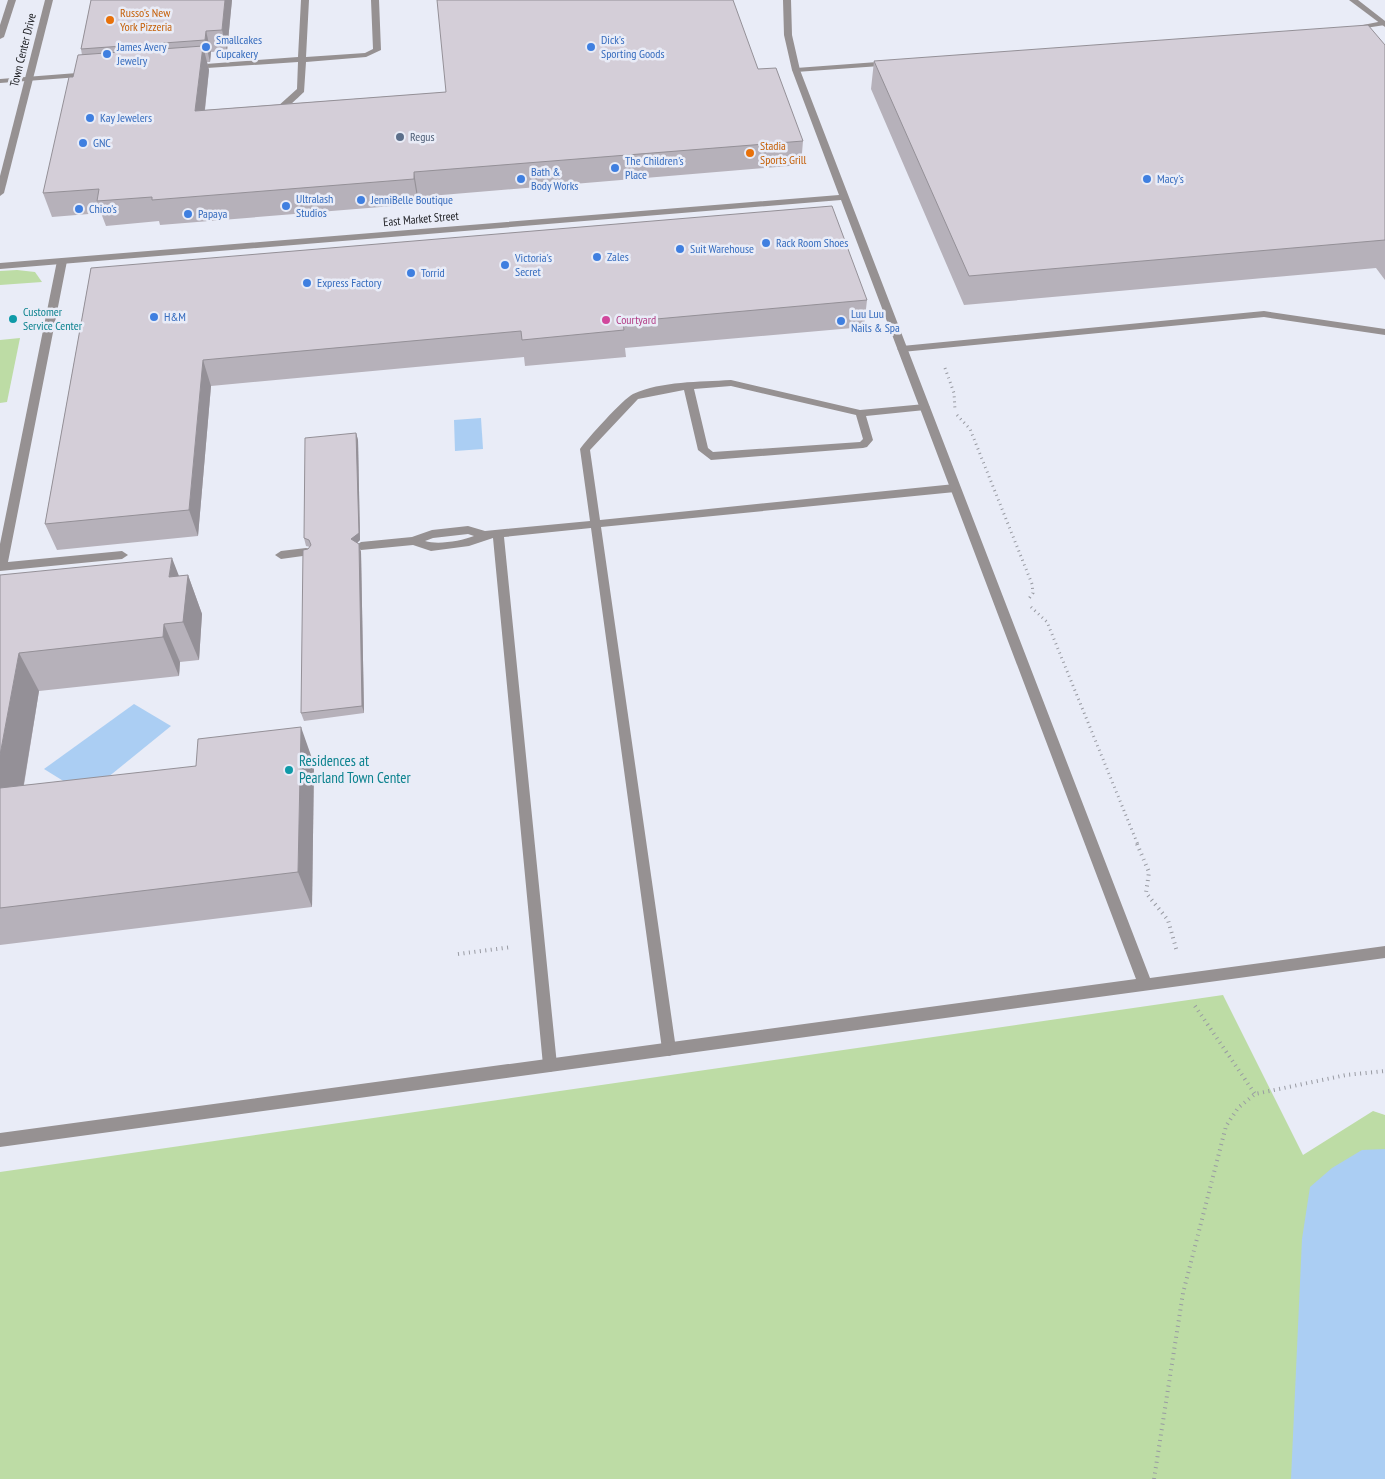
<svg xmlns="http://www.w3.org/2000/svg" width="1385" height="1479" font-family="'PT Sans Narrow',sans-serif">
<rect width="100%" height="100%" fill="#e9ecf7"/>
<g fill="#bddca5">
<polygon points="17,270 35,272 42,282 0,285 0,271"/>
<polygon points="20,338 7,402 0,403 0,340"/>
<polygon points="1223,995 1303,1155 1373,1111 1385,1115 1385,1479 0,1479 0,1172"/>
</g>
<g fill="#abcef3">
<polygon points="481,418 483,449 455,451 454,420"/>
<polygon points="134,704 171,726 86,795 44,769"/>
<polygon points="1385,1149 1385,1479 1291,1479 1302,1239 1310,1187 1332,1168 1362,1150"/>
</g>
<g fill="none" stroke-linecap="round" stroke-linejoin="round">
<g stroke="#989aa2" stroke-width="3" stroke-dasharray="1 4" stroke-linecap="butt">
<polyline points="945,368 954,393 955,410"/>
<polyline points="957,415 970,429 1032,584 1033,593 1028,600"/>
<polyline points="1031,607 1047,622 1138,845"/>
</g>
<g stroke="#989aa2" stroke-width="4" stroke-dasharray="1 4.5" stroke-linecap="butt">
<polyline points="1137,844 1149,872 1146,893 1168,920 1177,952"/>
<polyline points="458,954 512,947"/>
<polyline points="1195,1006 1255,1094"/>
<polyline points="1154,1479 1183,1293 1226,1126 1238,1108 1255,1094 1346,1075 1385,1071"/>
</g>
<g fill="#969192" fill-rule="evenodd">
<path d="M 301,0 L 309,0 L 306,57 L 365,53 L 373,49 L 371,0 L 379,0 L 381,50 L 366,57 L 306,62 L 304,92 C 295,100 279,119 267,110 L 268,108 L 277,107 L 297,89 L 298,62 L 192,69 L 188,67 L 192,65 L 298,57 Z"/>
<polygon points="1383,21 1385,21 1385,25 1352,30 1348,28"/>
<polygon points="891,61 894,61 894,65 796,72 792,70 796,68"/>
<polygon points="90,72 94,74 93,76 0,83 0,79"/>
<polygon points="62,258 67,261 8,562 122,551 128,555 122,559 0,571 0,544 57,261"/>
<polygon points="1264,311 1385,329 1385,335 1264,317 902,352 897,349 902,346"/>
<path d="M 731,380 L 860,410 L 925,404 L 930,407 L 925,410 L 866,416 L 873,440 L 867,447 L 863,448 L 711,460 L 698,450 L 684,390 L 638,399 L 590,450 L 600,520 L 955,484 L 960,488 L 955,492 L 601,527 L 676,1049 L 674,1054 L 669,1056 L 664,1054 L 662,1049 L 591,528 L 504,537 L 557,1065 L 555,1070 L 550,1072 L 545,1070 L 543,1065 L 493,538 L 469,546 L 431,551 L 413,545 L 361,550 L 355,546 L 361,542 L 412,537 L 432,530 L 468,526 L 485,531 L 590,521 L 580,449 C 586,440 624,398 633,394 C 662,381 699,382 731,380 ZM 731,386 L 856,415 L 863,439 L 860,442 L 713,452 L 708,448 L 694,389 ZM 468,534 L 474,536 C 461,541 438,545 425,541 L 433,538 Z"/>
<polygon points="306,548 310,549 312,552 310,555 281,559 275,555 281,551"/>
</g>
<g fill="#969192" fill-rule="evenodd">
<polygon points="8,0 16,0 4,37 0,39 0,25"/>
<polygon points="45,0 53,0 4,193 0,196 0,176"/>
<polygon points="783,0 791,0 792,35 800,70 1150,978 1385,946 1385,958 0,1147 0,1133 1136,979 841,200 0,269 0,263 839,195 792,70 784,35"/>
<polygon points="1349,0 1358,0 1385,21 1385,27"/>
</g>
</g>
<g fill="#b6b1ba">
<polygon points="91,0 232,0 227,51 211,52 210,62 207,62 209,70 205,110 758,69 803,141 801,165 418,197 418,204 160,225 159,221 106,226 101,213 52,217 43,193 73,77 82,55 81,49"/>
<polygon points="1385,45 1385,280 1376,268 964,305 871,89 874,61"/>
<polygon points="91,268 867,300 864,327 625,348 626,357 525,366 524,357 211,386 198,536 57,550 45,524"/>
<polygon points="356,433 358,440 360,540 357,543 361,552 364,713 304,721 301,713 308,549 310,547 306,546 304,538"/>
<polygon points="0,575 179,576 188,575 202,614 199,660 180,662 179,676 39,691 24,785 314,764 312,907 0,945"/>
</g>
<g fill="#949097">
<polygon points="225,0 232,0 227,51 222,30"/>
<polygon points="206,31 211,52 210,62 205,40"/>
<polygon points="203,46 209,70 202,135 195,111"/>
<polygon points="414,172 418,197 418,204 414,179"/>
<polygon points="203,360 211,386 198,536 189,510"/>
<polygon points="356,433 358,440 360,540 353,547 351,539"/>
<polygon points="359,544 361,552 364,713 362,706"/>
<polygon points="172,558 186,594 188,575 202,614 199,660 183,622 169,577"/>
<polygon points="164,624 180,662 179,676 163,637"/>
<polygon points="19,653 39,691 17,825 0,798 0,755"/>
<polygon points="301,727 314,764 312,907 298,872"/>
</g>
<g fill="#d4ced8" stroke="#949097">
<polygon points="91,0 225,0 222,30 206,31 205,40 81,49"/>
<polygon points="437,0 733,0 758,69 776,68 803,141 414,172 414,179 152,200 152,197 97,201 99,189 43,193 69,77 73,77 78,55 203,46 195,111 446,92"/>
<polygon points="1368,25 1385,45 1385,240 969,276 874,61"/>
<polygon points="832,206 867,300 623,322 624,330 522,340 521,331 203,360 189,510 45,524 91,268"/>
<polygon points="356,433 359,533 351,539 359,544 362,706 301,713 303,550 308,549 311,545 309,540 304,538 305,438"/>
<polygon points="172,558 169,577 188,575 183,622 164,624 163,637 19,653 0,755 0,575"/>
<polygon points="301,727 298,872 0,908 0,788 196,766 198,739"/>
</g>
<g fill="#e8710a" stroke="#e9ecf7" stroke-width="2">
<circle cx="110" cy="20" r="5"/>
<circle cx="750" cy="153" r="5"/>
</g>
<g fill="#3f7fe0" stroke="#e9ecf7" stroke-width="2">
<circle cx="206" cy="47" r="5"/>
<circle cx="591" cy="47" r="5"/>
<circle cx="107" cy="54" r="5"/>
<circle cx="90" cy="118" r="5"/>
<circle cx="83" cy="143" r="5"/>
<circle cx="615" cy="168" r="5"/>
<circle cx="521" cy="179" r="5"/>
<circle cx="1147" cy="179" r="5"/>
<circle cx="361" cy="200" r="5"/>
<circle cx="286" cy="206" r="5"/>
<circle cx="79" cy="209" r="5"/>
<circle cx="188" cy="214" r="5"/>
<circle cx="766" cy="243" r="5"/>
<circle cx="680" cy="249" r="5"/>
<circle cx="597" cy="257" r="5"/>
<circle cx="505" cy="265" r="5"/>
<circle cx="411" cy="273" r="5"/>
<circle cx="307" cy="283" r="5"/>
<circle cx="154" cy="317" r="5"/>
<circle cx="841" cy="321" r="5"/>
</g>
<circle fill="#5c6f8a" stroke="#e9ecf7" stroke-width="2" cx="400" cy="137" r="5"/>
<g fill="#0f9aa8" stroke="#e9ecf7" stroke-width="2">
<circle cx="13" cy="319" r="5"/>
<circle cx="289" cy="770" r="5"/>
</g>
<circle fill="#d1479c" stroke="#e9ecf7" stroke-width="2" cx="606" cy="320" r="5"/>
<g text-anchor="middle" stroke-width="5" stroke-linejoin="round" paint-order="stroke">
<g font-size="12" fill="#c56008" stroke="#e9ecf7" text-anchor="start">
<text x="120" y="17">Russo's New<tspan x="120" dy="14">York Pizzeria</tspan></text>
<text x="760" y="150">Stadia<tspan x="760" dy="14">Sports Grill</tspan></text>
</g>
<g font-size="12" fill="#366cbe" stroke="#e9ecf7" text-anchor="start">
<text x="216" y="44">Smallcakes<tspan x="216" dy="14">Cupcakery</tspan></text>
<text x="601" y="44">Dick's<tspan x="601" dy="14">Sporting Goods</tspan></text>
<text x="117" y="51">James Avery<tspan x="117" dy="14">Jewelry</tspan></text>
<text x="100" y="122">Kay Jewelers</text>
<text x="93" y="147">GNC</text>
<text x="625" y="165">The Children's<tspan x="625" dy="14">Place</tspan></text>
<text x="531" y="176">Bath &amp;<tspan x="531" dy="14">Body Works</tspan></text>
<text x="1157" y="183">Macy's</text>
<text x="296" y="203">Ultralash<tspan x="296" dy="14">Studios</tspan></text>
<text x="371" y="204">JenniBelle Boutique</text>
<text x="89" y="213">Chico's</text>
<text x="198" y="218">Papaya</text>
<text x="776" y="247">Rack Room Shoes</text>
<text x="690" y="253">Suit Warehouse</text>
<text x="607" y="261">Zales</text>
<text x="515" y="262">Victoria's<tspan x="515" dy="14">Secret</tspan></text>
<text x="421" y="277">Torrid</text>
<text x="317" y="287">Express Factory</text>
<text x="851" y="318">Luu Luu<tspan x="851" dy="14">Nails &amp; Spa</tspan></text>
<text x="164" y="321">H&amp;M</text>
</g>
<g font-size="12" fill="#222327" stroke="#e9ecf7">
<text transform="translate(23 50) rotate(-76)" y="4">Town Center Drive</text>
<text transform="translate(421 219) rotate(-5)" y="4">East Market Street</text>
</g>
<g font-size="12" fill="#4e5e75" stroke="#e9ecf7" text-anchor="start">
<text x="410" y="141">Regus</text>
</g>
<g font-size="12" fill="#0d838f" stroke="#e9ecf7" text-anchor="start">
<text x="23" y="316">Customer<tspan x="23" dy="14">Service Center</tspan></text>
</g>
<g font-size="12" fill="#b23c85" stroke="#e9ecf7" text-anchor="start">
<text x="616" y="324">Courtyard</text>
</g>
<g font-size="15" fill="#0d838f" stroke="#e9ecf7" text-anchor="start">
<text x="299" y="766">Residences at<tspan x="299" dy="17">Pearland Town Center</tspan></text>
</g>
</g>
</svg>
